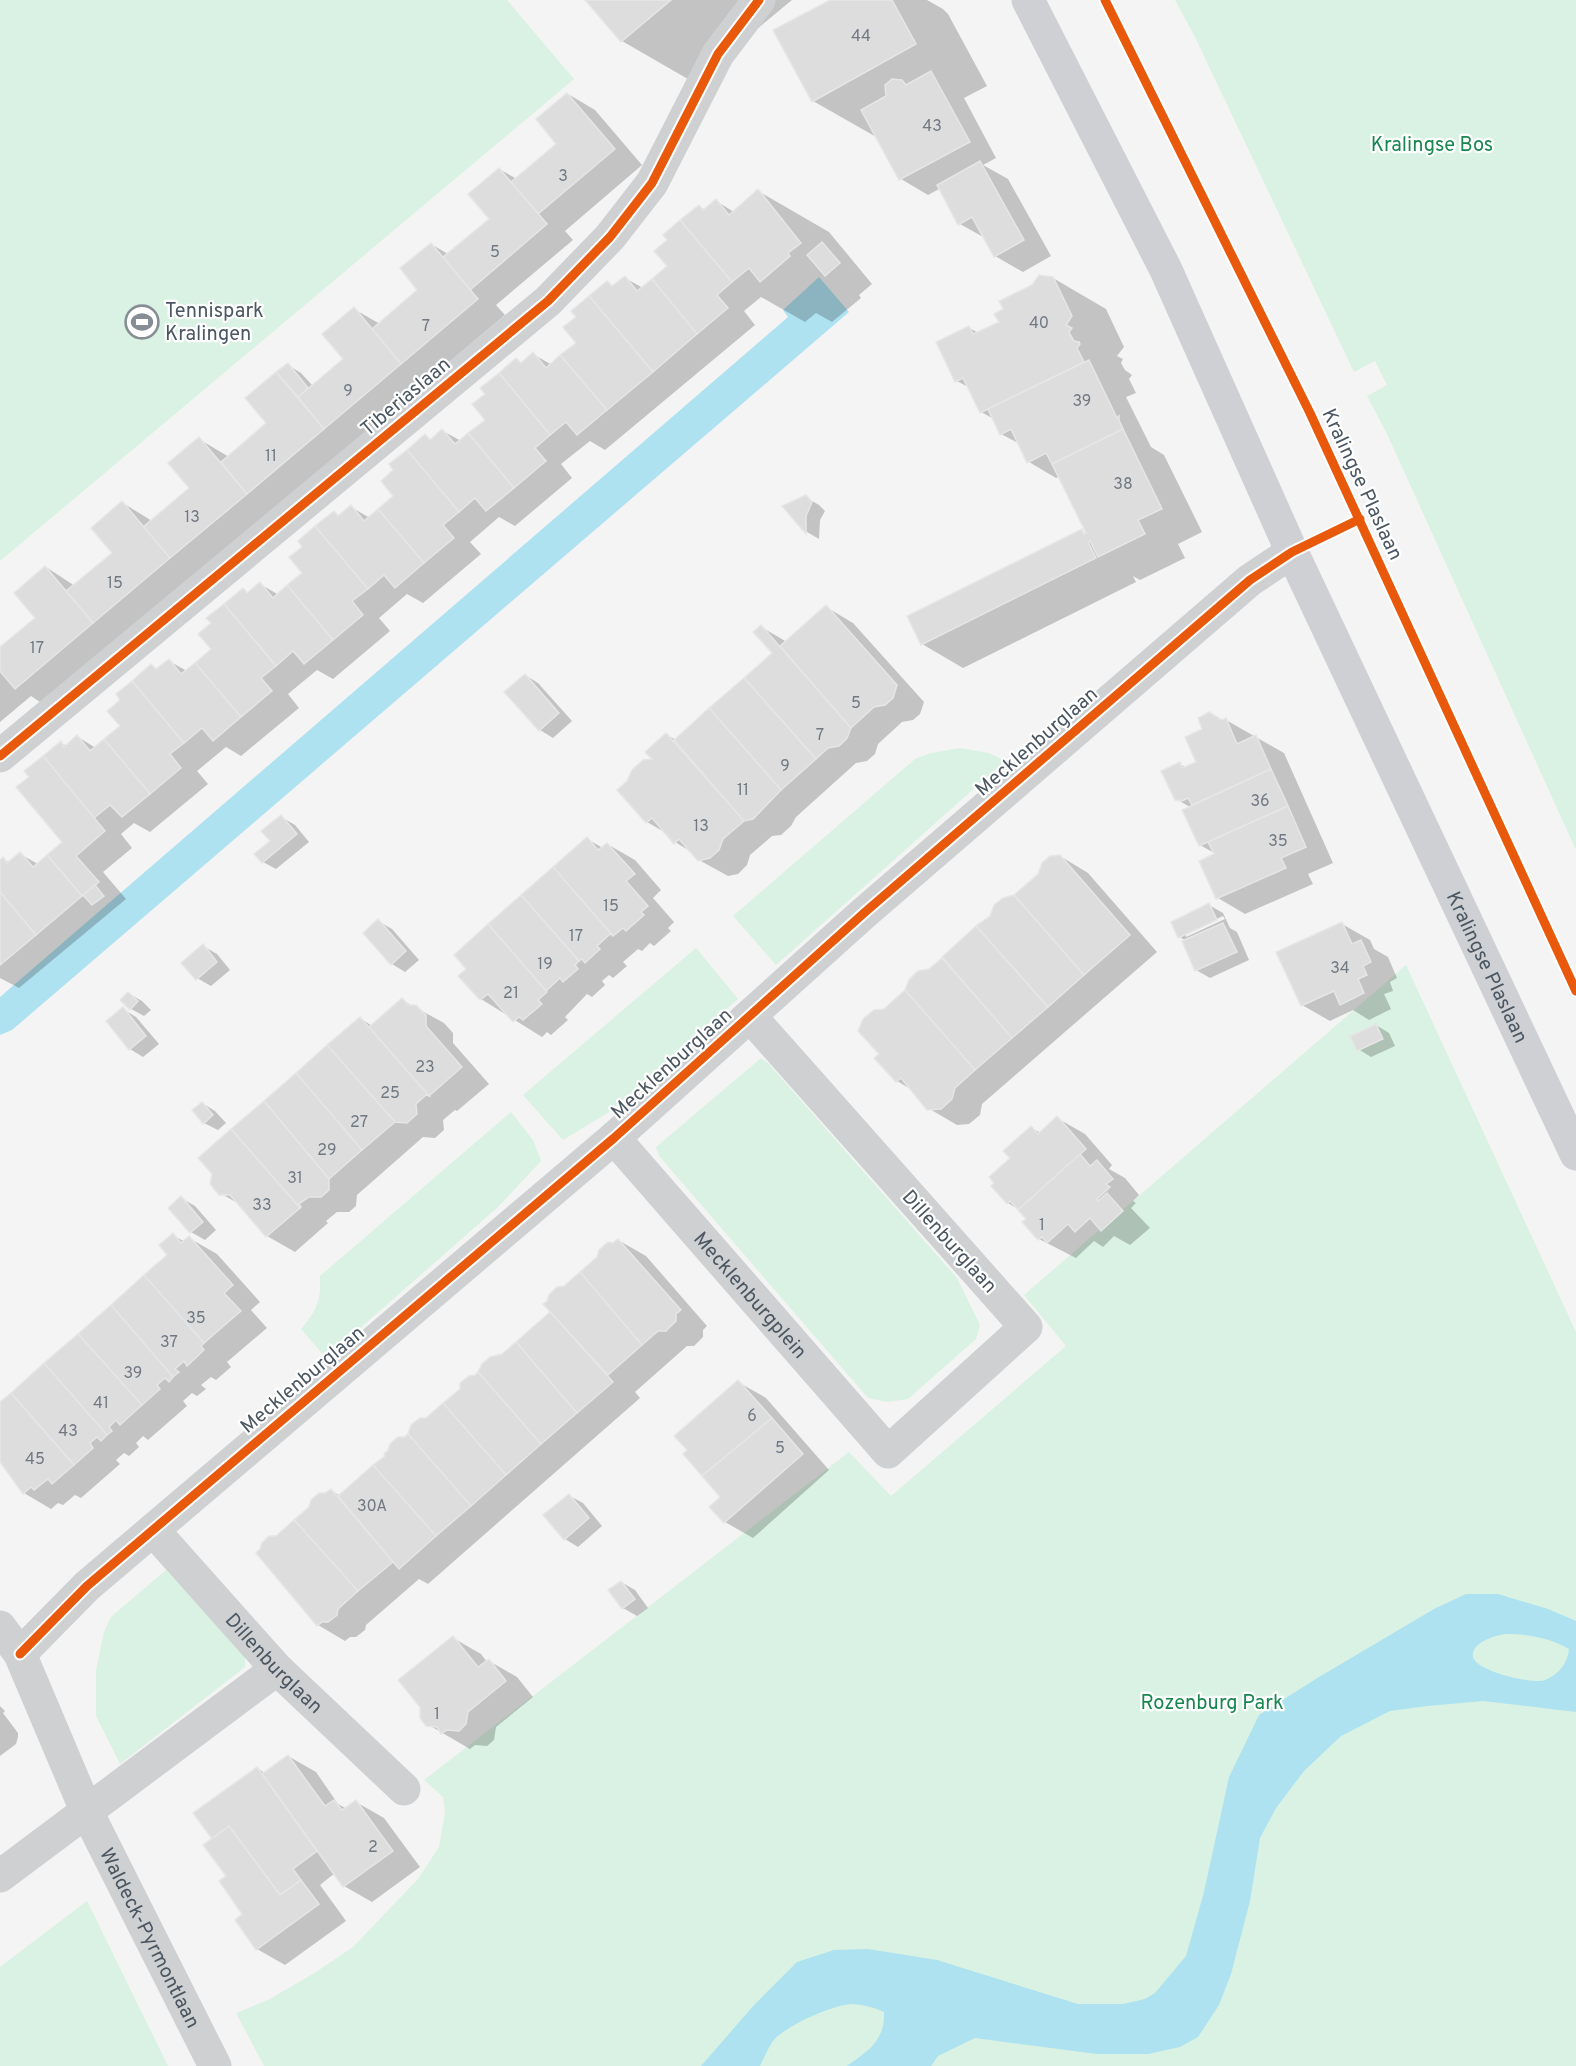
<svg xmlns="http://www.w3.org/2000/svg" width="1576" height="2066" font-family="Overpass,sans-serif">
<rect width="100%" height="100%" fill="#f4f4f4"/>
<g fill="#d9f2e3">
<polygon points="0,0 507,0 574,79 0,561"/>
<polygon points="1175,0 1576,0 1576,850 1387,434 1367,396 1387,385 1375,361 1354,372 1194,35"/>
<polygon points="960,748 989,753 1005,761 776,965 733,916 915,759 931,753"/>
<polygon points="696,948 738,999 609,1112 563,1140 523,1095"/>
<polygon points="1406,965 1576,1332 1576,2066 264,2066 236,2013 268,2000 316,1972 353,1947 418,1879 439,1847 445,1812 443,1797 424,1780 849,1452 891,1496 1066,1346 1024,1295"/>
<polygon points="761,1058 768,1063 957,1278 980,1325 976,1339 908,1399 888,1402 868,1398 659,1156 656,1147"/>
<path d="M 511,1112 L 533,1140 L 541,1161 L 498,1207 L 326,1358 L 301,1329 C 317,1310 321,1301 320,1276 Z"/>
<polygon points="166,1570 245,1656 245,1667 120,1764 96,1716 96,1670 104,1632 111,1617"/>
<polygon points="87,1901 168,2066 0,2066 0,1967"/>
</g>
<g fill="#aee2f0" fill-rule="evenodd">
<polygon points="819,277 849,312 12,1030 0,1035 0,997 788,317 783,310"/>
<path d="M 1466,1594 L 1498,1594 L 1548,1609 L 1576,1621 L 1576,1712 L 1483,1701 L 1427,1706 L 1390,1711 L 1341,1736 L 1304,1771 L 1276,1808 L 1260,1838 L 1250,1901 L 1231,1974 L 1219,2005 L 1198,2037 L 1180,2047 L 1148,2054 L 1097,2054 L 975,2038 L 938,2056 L 931,2066 L 847,2066 C 868,2051 885,2041 884,2012 C 873,2007 864,2005 853,2004 C 834,2004 785,2026 773,2041 C 768,2048 764,2058 760,2066 L 701,2066 L 754,2005 L 797,1962 L 834,1950 L 868,1949 L 937,1960 L 1078,2004 L 1123,2004 L 1145,1999 L 1155,1993 L 1186,1956 L 1204,1892 L 1229,1777 L 1259,1715 L 1319,1677 L 1434,1609 ZM 1504,1634 C 1528,1634 1548,1637 1569,1649 C 1568,1663 1558,1675 1545,1680 C 1533,1685 1476,1671 1473,1657 C 1471,1642 1495,1636 1504,1634 Z"/>
</g>
<g fill="#0003" fill-rule="evenodd">
<polygon points="587,0 792,0 693,82 622,41"/>
<polygon points="833,0 927,0 943,9 948,14 987,86 964,98 996,158 983,165 1008,179 1051,256 1023,272 995,256 985,238 960,224 941,188 928,195 901,179 878,138 813,101"/>
<polygon points="568,94 595,110 642,165 565,231 573,240 496,305 505,315 43,704 31,696 0,722 0,649 37,618 46,567 75,586 114,553 123,503 152,521 191,489 199,439 229,457 268,423 247,398 288,365 301,373 313,386 345,359 354,309 380,324 419,291 431,244 448,254 491,219 499,169 517,179 558,144"/>
<polygon points="758,191 829,232 872,284 859,295 861,298 832,322 816,313 805,322 761,297 744,311 755,325 605,450 590,441 561,464 572,478 515,526 499,517 470,542 481,554 423,603 407,594 379,618 390,631 333,679 317,670 288,694 299,708 241,756 226,747 197,771 208,784 150,832 134,823 121,834 132,848 103,872 126,899 19,988 0,978 0,862 3,859 9,862 20,854 38,864 64,842 31,777 61,743 67,746 78,737 96,748 122,726 122,700 152,666 158,670 169,661 187,671 213,650 243,590 249,593 260,584 279,595 305,573 304,547 334,513 340,516 351,507 370,518 395,496 425,436 432,440 443,431 461,441 487,420 487,394 516,360 523,363 533,354 552,365 578,343 578,317 608,283 614,287 625,278 643,288 669,266 699,206 705,210 716,201 734,212"/>
<polygon points="1053,278 1106,309 1124,347 1117,356 1123,359 1121,363 1125,370 1132,375 1129,379 1136,393 1126,397 1151,447 1164,455 1202,532 1178,544 1185,558 1140,580 1133,576 1136,582 963,668 922,644 1082,531 1088,535 1060,476 1056,478 1029,462 1020,444 1001,434 994,419 981,412 970,388 957,381 969,328 979,333 1001,322"/>
<polygon points="805,497 819,505 825,511 820,520 819,539 807,532 785,507"/>
<polygon points="826,607 853,623 924,702 920,714 913,720 902,722 878,744 875,754 867,761 856,763 796,817 791,826 781,835 772,836 750,855 747,865 738,874 728,876 699,860 693,853 675,842 666,833 647,822 655,761 667,735 676,740 774,653 761,627 787,642"/>
<polygon points="525,675 538,683 572,721 553,738 540,730"/>
<polygon points="1226,720 1284,753 1333,863 1308,874 1313,884 1245,914 1218,898 1216,854 1200,845 1190,807 1176,799 1180,764 1186,768 1198,762 1222,721"/>
<polygon points="281,817 295,825 309,842 276,869 263,862"/>
<polygon points="587,839 603,848 607,844 635,860 661,890 653,898 674,922 668,928 671,931 654,946 650,943 642,951 638,949 623,962 627,966 613,978 609,975 602,981 605,985 592,997 587,994 565,1017 568,1020 551,1035 547,1032 542,1037 481,999"/>
<polygon points="1060,856 1088,873 1157,952 982,1104 980,1115 969,1124 957,1125 928,1108 914,1091 897,1081 876,1058 881,1054 885,1010"/>
<path d="M 1209,905 L 1223,913 L 1230,928 L 1237,932 L 1249,960 L 1210,978 L 1196,970 L 1186,941 L 1180,937 L 1173,922 ZM 1223,916 L 1225,919 L 1186,937 L 1186,933 Z"/>
<polygon points="378,921 392,929 419,960 405,972 392,964"/>
<polygon points="1342,924 1370,940 1374,949 1388,957 1397,978 1390,982 1393,991 1384,994 1391,1009 1369,1020 1353,1010 1330,1021 1302,1005"/>
<polygon points="203,946 217,954 230,970 211,986 197,978"/>
<polygon points="128,993 142,1001 151,1010 144,1016 131,1009"/>
<polygon points="402,1000 444,1023 453,1033 453,1043 489,1084 457,1111 455,1110 443,1120 444,1130 435,1138 423,1137 357,1195 356,1206 349,1212 337,1212 326,1221 328,1223 295,1252 267,1236 241,1205 220,1193 360,1018 372,1026"/>
<polygon points="123,1009 136,1017 159,1044 143,1057 130,1049"/>
<polygon points="1376,1025 1389,1033 1395,1046 1371,1057 1358,1049"/>
<polygon points="202,1103 215,1111 226,1123 218,1130 204,1123"/>
<polygon points="1057,1118 1085,1134 1112,1165 1109,1169 1125,1178 1139,1195 1133,1201 1136,1203 1131,1208 1150,1228 1130,1245 1114,1236 1103,1247 1094,1241 1076,1258 1039,1239 1028,1219 1021,1211 1008,1203 1012,1159 1031,1128 1041,1133"/>
<polygon points="181,1198 195,1206 216,1230 205,1240 191,1232 170,1208"/>
<polygon points="173,1235 185,1242 189,1238 217,1254 260,1302 251,1310 267,1328 227,1362 231,1367 216,1380 211,1377 201,1385 206,1389 197,1396 192,1393 183,1401 187,1406 148,1440 143,1436 136,1443 139,1447 129,1456 124,1453 116,1460 120,1464 81,1498 75,1495 63,1505 58,1503 51,1509 24,1493 0,1460 0,1404 170,1255"/>
<polygon points="618,1240 646,1256 707,1326 703,1330 703,1337 694,1346 687,1346 635,1392 640,1398 428,1584 419,1579 366,1625 365,1630 356,1637 350,1637 345,1641 318,1625 276,1537 331,1490 340,1496 387,1456 427,1419 551,1312 564,1288"/>
<polygon points="738,1382 766,1398 829,1470 753,1538 725,1522 722,1497"/>
<polygon points="570,1496 583,1503 602,1526 578,1547 565,1539"/>
<polygon points="621,1582 635,1590 648,1608 637,1616 623,1608"/>
<polygon points="453,1638 481,1654 487,1662 489,1661 517,1677 533,1697 496,1727 494,1740 487,1746 475,1745 470,1749 427,1724"/>
<polygon points="0,1706 5,1711 3,1713 18,1733 18,1737 16,1744 0,1756"/>
<polygon points="288,1756 316,1772 338,1804 347,1809 356,1802 384,1818 420,1867 372,1902 344,1886 335,1873 320,1885 346,1921 285,1965 257,1949 237,1920 245,1915 214,1839 257,1768 265,1773"/>
</g>
<g fill="#ddddde" stroke="#e5e6e7" stroke-width="1.5">
<polygon points="585,0 671,0 621,42"/>
<polygon points="830,0 892,0 916,44 812,102 773,30"/>
<polygon points="931,71 970,142 899,180 861,110 886,96 885,85 892,79 902,80 906,85"/>
<polygon points="567,93 615,149 538,214 511,182 556,144 536,119"/>
<polygon points="980,161 1024,240 994,257 972,217 958,225 937,185"/>
<polygon points="499,168 547,224 470,290 443,257 489,219 468,194"/>
<polygon points="758,189 801,243 788,253 790,256 760,282 749,268 732,282 680,220 699,205 703,210 716,199 729,215"/>
<polygon points="680,220 732,282 717,295 728,308 697,334 652,279 667,266 654,251 667,240 663,235"/>
<polygon points="822,242 840,263 825,276 807,255"/>
<polygon points="431,243 478,299 401,364 372,329 417,290 400,268"/>
<polygon points="1039,275 1053,277 1072,316 1066,325 1072,328 1069,332 1074,341 1079,342 1080,344 1077,348 1084,362 980,413 963,378 955,382 936,342 969,326 973,334 999,322 994,314 1003,309 999,301 1032,285"/>
<polygon points="625,276 637,291 652,279 697,334 653,372 589,296 607,281 612,286"/>
<polygon points="589,296 653,372 607,410 560,355 576,343 563,327 576,317 571,311"/>
<polygon points="354,307 401,364 324,429 298,397 343,359 322,334"/>
<polygon points="533,352 546,368 560,355 607,410 577,435 566,422 550,435 499,373 516,358 521,363"/>
<polygon points="1089,360 1117,418 1119,416 1119,420 1123,429 1052,464 1046,453 1027,463 1011,429 1000,435 988,409"/>
<polygon points="288,363 308,388 298,397 276,372"/>
<polygon points="276,372 324,429 247,494 221,462 266,423 245,398"/>
<polygon points="499,373 550,435 535,448 546,461 514,488 468,433 485,420 472,404 485,394 480,388"/>
<polygon points="442,429 455,444 468,433 514,488 486,511 475,498 459,512 407,450 425,434 430,440"/>
<polygon points="1123,429 1162,509 1138,520 1145,534 1098,557 1090,541 1088,542 1096,558 921,645 907,616 1082,529 1084,534 1086,533 1052,464"/>
<polygon points="199,437 247,494 170,558 143,527 189,488 168,463"/>
<polygon points="407,450 459,512 443,525 454,538 424,563 378,509 393,496 381,481 393,470 389,464"/>
<polygon points="806,495 812,502 806,516 806,534 782,506"/>
<polygon points="122,501 170,558 93,623 66,591 112,553 91,528"/>
<polygon points="351,505 364,521 378,509 424,563 395,588 384,575 368,589 315,526 334,511 338,516"/>
<polygon points="315,526 368,589 352,601 363,615 333,640 287,585 302,573 289,557 302,547 298,541"/>
<polygon points="45,566 93,623 15,689 0,671 0,647 35,618 14,593"/>
<polygon points="260,582 273,598 287,585 333,640 304,664 293,651 276,666 224,604 243,588 247,593"/>
<polygon points="224,604 276,666 261,678 272,691 241,717 195,663 211,649 198,634 211,623 206,618"/>
<polygon points="826,605 897,685 893,698 885,705 874,707 851,728 780,646"/>
<polygon points="761,625 851,728 847,738 839,746 828,748 816,759 744,678 772,653 753,632"/>
<polygon points="169,659 181,674 195,663 241,717 213,741 202,728 184,743 132,681 151,664 156,669"/>
<polygon points="525,674 559,713 539,731 504,692"/>
<polygon points="744,678 816,759 781,790 709,708"/>
<polygon points="132,681 184,743 170,754 181,768 150,794 104,739 120,726 107,711 120,700 116,694"/>
<polygon points="709,708 781,790 753,819 744,821 674,740"/>
<polygon points="1209,712 1222,720 1226,718 1237,744 1256,735 1271,769 1192,805 1188,798 1182,801 1175,800 1161,771 1180,762 1182,768 1196,762 1185,737 1202,729 1198,718"/>
<polygon points="666,733 744,821 723,839 719,850 710,858 698,861 679,839 674,844 652,818 646,823 617,790 627,781 632,770 643,760 652,759 645,752"/>
<polygon points="77,735 90,751 104,739 150,794 122,817 110,805 94,818 43,756 61,741 64,747"/>
<polygon points="43,756 105,831 76,856 99,882 82,896 47,855 62,842 16,787 29,777 24,771"/>
<polygon points="1271,769 1288,806 1199,846 1182,810"/>
<polygon points="1288,806 1306,847 1281,858 1286,868 1216,899 1199,861 1214,854 1208,842"/>
<polygon points="281,815 297,834 262,863 254,854 270,841 261,831"/>
<polygon points="587,837 598,850 607,843 635,874 626,881 648,906 641,912 644,915 626,931 623,928 613,936 553,867"/>
<polygon points="20,852 33,867 47,855 82,896 36,935 0,892 0,860 3,857 7,863"/>
<polygon points="1060,855 1130,935 1084,975 1014,895 1038,874 1042,863 1050,856"/>
<polygon points="553,867 613,936 610,934 597,946 600,949 585,963 582,959 579,961 521,895"/>
<polygon points="95,885 104,896 92,905 83,895"/>
<polygon points="0,892 36,935 0,965"/>
<polygon points="521,895 579,961 575,965 578,969 563,982 560,978 546,991 488,924"/>
<polygon points="1014,895 1084,975 1048,1007 976,926 990,916 994,905 1003,898"/>
<polygon points="1209,903 1217,920 1178,938 1171,922"/>
<polygon points="378,919 406,951 391,965 363,933"/>
<polygon points="1342,922 1352,944 1361,940 1371,962 1363,966 1367,975 1358,979 1364,993 1340,1005 1334,991 1301,1006 1276,952"/>
<polygon points="1223,923 1237,952 1195,971 1182,941"/>
<polygon points="488,924 547,992 538,1000 542,1004 523,1020 519,1017 513,1022 488,994 480,1000 458,976 466,969 454,955"/>
<polygon points="976,926 1048,1007 1012,1038 942,957"/>
<polygon points="203,944 217,962 196,980 181,963"/>
<polygon points="942,958 1012,1038 975,1070 905,990 909,980 918,971 929,969"/>
<polygon points="905,990 975,1070 955,1088 952,1099 941,1109 927,1110 901,1078 896,1082 874,1058 879,1054 858,1031 863,1019 874,1010 884,1009"/>
<polygon points="128,992 138,1001 130,1010 120,1000"/>
<polygon points="402,998 408,1005 416,1005 426,1015 426,1026 462,1067 429,1096 369,1027"/>
<polygon points="123,1007 146,1036 129,1050 106,1021"/>
<polygon points="360,1017 429,1096 426,1095 416,1104 417,1114 407,1123 395,1122 327,1045"/>
<polygon points="1376,1024 1383,1039 1357,1051 1350,1036"/>
<polygon points="327,1045 395,1122 362,1150 296,1073"/>
<polygon points="296,1073 362,1150 329,1179 264,1101"/>
<polygon points="264,1101 329,1179 329,1190 321,1197 309,1197 299,1204 301,1207 300,1208 231,1129"/>
<polygon points="202,1102 213,1115 203,1124 192,1110"/>
<polygon points="1057,1116 1086,1149 1018,1210 1010,1201 1007,1204 991,1186 994,1183 989,1177 1010,1158 1003,1151 1031,1126 1038,1134"/>
<polygon points="231,1129 300,1208 266,1237 230,1195 219,1195 210,1184 212,1174 198,1158"/>
<polygon points="1080,1154 1090,1166 1097,1160 1113,1179 1106,1184 1110,1187 1097,1199 1098,1201 1107,1193 1123,1211 1101,1231 1090,1218 1075,1232 1068,1224 1047,1243 1042,1237 1038,1240 1022,1222 1026,1219 1018,1210"/>
<polygon points="181,1196 203,1222 190,1233 168,1208"/>
<polygon points="173,1233 181,1243 189,1236 233,1285 224,1293 241,1311 204,1343 144,1275 167,1255 159,1245"/>
<polygon points="618,1239 681,1310 676,1314 676,1321 666,1331 658,1331 642,1345 580,1272 597,1257 599,1250 608,1242 613,1243"/>
<polygon points="580,1272 642,1345 608,1375 543,1304 547,1301 549,1295 557,1287 564,1286"/>
<polygon points="144,1275 204,1343 201,1346 204,1350 187,1366 184,1361 175,1369 179,1372 173,1377 111,1305"/>
<polygon points="111,1305 173,1377 169,1382 165,1378 157,1385 160,1389 142,1405 78,1334"/>
<polygon points="550,1312 613,1382 577,1413 516,1342"/>
<polygon points="78,1334 142,1405 120,1425 116,1420 109,1427 112,1431 107,1435 44,1363"/>
<polygon points="516,1342 577,1413 541,1444 478,1372 482,1364 490,1357 502,1354"/>
<polygon points="44,1363 107,1435 101,1441 97,1437 90,1443 93,1448 74,1465 11,1393"/>
<polygon points="478,1372 541,1444 506,1475 443,1403 460,1389 460,1383 469,1376 475,1375"/>
<polygon points="738,1380 772,1418 702,1476 683,1454 687,1450 674,1436"/>
<polygon points="11,1393 74,1465 52,1484 48,1479 34,1490 31,1487 23,1494 0,1462 0,1402"/>
<polygon points="443,1403 506,1475 471,1506 408,1434 411,1425 420,1418 426,1418"/>
<polygon points="772,1418 803,1454 724,1523 709,1507 720,1497 702,1476"/>
<polygon points="408,1434 471,1506 436,1536 373,1465 385,1456 384,1454 388,1450 390,1444 398,1437 404,1437"/>
<polygon points="373,1465 436,1536 399,1569 338,1496"/>
<polygon points="331,1489 393,1562 358,1591 294,1520 309,1507 311,1500 319,1493 325,1493"/>
<polygon points="569,1494 589,1518 564,1540 543,1515"/>
<polygon points="294,1520 358,1591 338,1609 337,1615 328,1622 322,1622 317,1626 256,1553 260,1549 262,1543 269,1536 276,1536"/>
<polygon points="621,1581 635,1599 622,1609 608,1590"/>
<polygon points="453,1636 478,1667 489,1659 506,1681 468,1712 466,1724 459,1731 447,1730 441,1734 437,1727 426,1726 420,1718 420,1707 398,1680"/>
<polygon points="288,1755 325,1806 334,1800 342,1810 356,1800 393,1851 343,1887 262,1774"/>
<polygon points="257,1767 317,1851 293,1869 301,1880 280,1895 229,1826 212,1839 193,1813"/>
<polygon points="229,1826 280,1895 301,1880 319,1904 256,1950 235,1920 242,1914 219,1881 226,1876 203,1845"/>
</g>
<g fill="none" stroke-linecap="round" stroke-linejoin="round">
<g stroke="#ced0d2" stroke-width="33">
<polyline points="0,756 548,301 610,237 652,183 718,54 759,0"/>
<path id="s1" d="M 614,1138 L 888,1452 L 1026,1327 L 750,1016"/>
<path id="s2" d="M 153,1530 L 277,1669 L 404,1789"/>
<path id="s3" d="M 0,1627 L 20,1654 L 86,1810 L 215,2066"/>
<polyline points="20,1654 87,1586 614,1138 864,913 1250,580 1292,552"/>
<polyline points="0,1876 277,1669"/>
</g>
<path stroke="#ced0d4" stroke-width="33" id="s4" d="M 1028,0 L 1166,270 L 1292,552 L 1576,1154"/>
<defs>
<g id="cycleway">
<polyline points="1105,0 1310,413 1576,991"/>
<polyline points="0,756 548,301 610,237 652,183 718,54 759,0"/>
<polyline points="20,1654 87,1586 614,1138 864,913 1250,580 1292,552 1360,519"/>
</g>
</defs>
<use href="#cycleway" stroke="#fff" stroke-width="13"/>
<use href="#cycleway" stroke="#e8590c" stroke-width="9"/>
</g>
<defs>
<symbol id="stadium-ring" viewBox="-11 -11 22 22"><circle r="9.5" fill="#fff" stroke="#868d94" stroke-width="1.5"/><path d="M0-5a6.5 5 0 1 0 0 10a6.5 5 0 1 0 0-10ZM-3.5-1.8h7v3.6h-7Z" fill="#868d94"/></symbol>
</defs>
<g fill-rule="evenodd">
<use href="#stadium-ring" x="123" y="303" width="38" height="38"/>
</g>
<g text-anchor="middle" stroke-width="4.5" stroke-linejoin="round" paint-order="stroke">
<g font-size="16" fill="#707881">
<text x="861" y="41">44</text>
<text x="932" y="131">43</text>
<text x="563" y="181">3</text>
<text x="495" y="257">5</text>
<text x="1039" y="328">40</text>
<text x="426" y="331">7</text>
<text x="348" y="396">9</text>
<text x="1082" y="406">39</text>
<text x="271" y="461">11</text>
<text x="1123" y="489">38</text>
<text x="192" y="522">13</text>
<text x="115" y="588">15</text>
<text x="37" y="653">17</text>
<text x="856" y="708">5</text>
<text x="820" y="740">7</text>
<text x="785" y="771">9</text>
<text x="743" y="795">11</text>
<text x="1260" y="806">36</text>
<text x="701" y="831">13</text>
<text x="1278" y="846">35</text>
<text x="611" y="911">15</text>
<text x="576" y="941">17</text>
<text x="545" y="969">19</text>
<text x="1340" y="973">34</text>
<text x="511" y="998">21</text>
<text x="425" y="1072">23</text>
<text x="390" y="1098">25</text>
<text x="359" y="1127">27</text>
<text x="327" y="1155">29</text>
<text x="295" y="1183">31</text>
<text x="262" y="1210">33</text>
<text x="1042" y="1230">1</text>
<text x="196" y="1323">35</text>
<text x="169" y="1347">37</text>
<text x="133" y="1378">39</text>
<text x="101" y="1408">41</text>
<text x="752" y="1421">6</text>
<text x="68" y="1436">43</text>
<text x="780" y="1453">5</text>
<text x="35" y="1464">45</text>
<text x="372" y="1511">30A</text>
<text x="437" y="1719">1</text>
<text x="373" y="1852">2</text>
</g>
<g font-size="20" fill="#17864f" stroke="#fff">
<text x="1432" y="151">Kralingse Bos</text>
<text x="1212" y="1709">Rozenburg Park</text>
</g>
<g font-size="20" fill="#4a5661" stroke="#fff" text-anchor="start">
<text x="165" y="317">Tennispark<tspan x="165" dy="23">Kralingen</tspan></text>
</g>
<g font-size="20" fill="#4a5661" stroke="#fff">
<text transform="translate(405 396) rotate(-40)" y="7">Tiberiaslaan</text>
<text transform="translate(1363 484) rotate(65)" y="7">Kralingse Plaslaan</text>
<text transform="translate(1036 741) rotate(-41)" y="7">Mecklenburglaan</text>
<text dy="7" stroke="none"><textPath href="#s4" startOffset="1071">Kralingse Plaslaan</textPath></text>
<text transform="translate(671 1063) rotate(-42)" y="7">Mecklenburglaan</text>
<text transform="translate(950 1241) rotate(48)" y="7">Dillenburglaan</text>
<text dy="7" stroke="none"><textPath href="#s1" startOffset="208">Mecklenburgplein</textPath></text>
<text transform="translate(302 1379) rotate(-40)" y="7">Mecklenburglaan</text>
<text dy="7" stroke="none"><textPath href="#s2" startOffset="180">Dillenburglaan</textPath></text>
<text dy="7" stroke="none"><textPath href="#s3" startOffset="346">Waldeck-Pyrmontlaan</textPath></text>
</g>
</g>
</svg>
